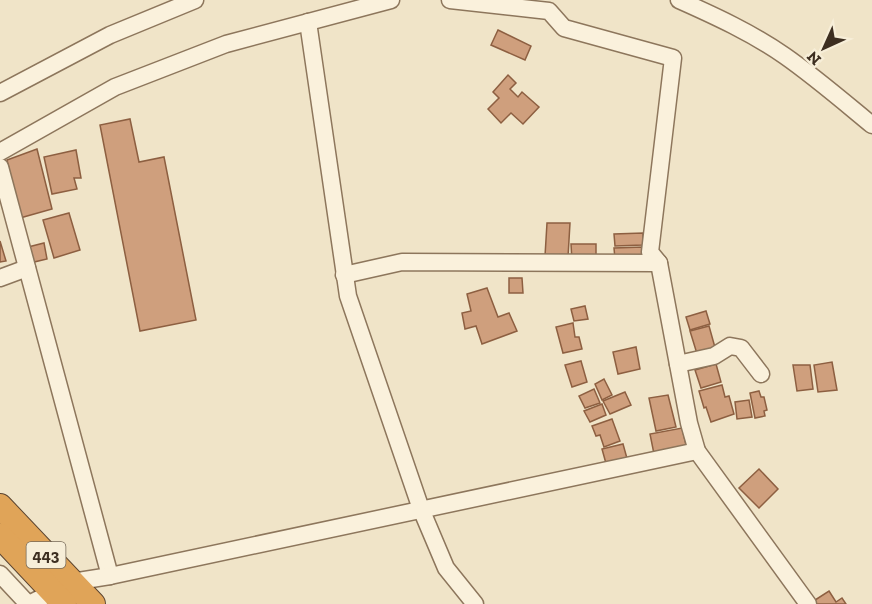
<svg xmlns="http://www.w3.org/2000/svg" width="872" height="604" font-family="'Zilla Slab',serif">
<rect width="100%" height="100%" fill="#f0e4c8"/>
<g fill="#cf9f7d" stroke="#8d5f41" stroke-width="1.5">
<polygon points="498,30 531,46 525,60 491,45"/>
<polygon points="508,75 516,83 510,89 518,97 522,92 539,107 523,124 511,113 501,123 488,109 499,98 493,92"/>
<polygon points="130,119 139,162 164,157 196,320 140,331 100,125"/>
<polygon points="37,149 52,209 20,218 7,160"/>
<polygon points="76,150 81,178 74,178 77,189 52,194 44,157"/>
<polygon points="69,213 80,250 54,258 43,220"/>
<polygon points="547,223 570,223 568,257 545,256"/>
<polygon points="643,233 643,245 615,246 614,234"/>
<polygon points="0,241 6,261 0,262"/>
<polygon points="44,243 47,259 34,262 28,247"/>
<polygon points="571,244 596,244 596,261 572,261"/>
<polygon points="643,247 643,258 615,259 614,248"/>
<polygon points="509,278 522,278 523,293 509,293"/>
<polygon points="487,288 498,317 509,313 517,331 482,344 476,326 465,329 462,313 471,311 467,294"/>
<polygon points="585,306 588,319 574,321 571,309"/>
<polygon points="706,311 710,324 690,330 686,317"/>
<polygon points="573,323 575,337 579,337 582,349 563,353 556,327"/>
<polygon points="709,326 716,351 698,357 690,331"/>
<polygon points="636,347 640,369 618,374 613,352"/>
<polygon points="581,361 587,382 572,387 565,365"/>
<polygon points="832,362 837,390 818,392 814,365"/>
<polygon points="716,364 721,382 701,388 695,370"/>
<polygon points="793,365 810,365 813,389 797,391"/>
<polygon points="604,379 612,395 602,400 595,384"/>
<polygon points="722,385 725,397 729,396 734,414 711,422 706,407 704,408 699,391"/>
<polygon points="594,389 600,403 585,408 579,396"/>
<polygon points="759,391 761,397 764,397 767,410 764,411 765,416 755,418 750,393"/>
<polygon points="625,392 631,405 610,414 603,401"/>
<polygon points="668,395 676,427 656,431 649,398"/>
<polygon points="749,400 752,417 737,419 735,402"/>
<polygon points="602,404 606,415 590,422 584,411"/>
<polygon points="612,419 620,441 604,447 600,435 596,436 592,426"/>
<polygon points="682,428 687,449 654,454 650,434"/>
<polygon points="623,444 628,462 607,467 602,449"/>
<polygon points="759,469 778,489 759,508 739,488"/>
<polygon points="829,591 836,602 842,598 846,604 814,604 812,602"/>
</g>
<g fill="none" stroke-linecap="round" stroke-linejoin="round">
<defs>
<g id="minor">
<polyline points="450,0 549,11 564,28 673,58 650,252 659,263 689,423 697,451 808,604"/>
<path d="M 679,0 C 715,16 752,33 785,56 C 815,77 844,102 872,125"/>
<polyline points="308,22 348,296 421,509 446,568 475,604"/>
<polyline points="0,93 110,35 195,0"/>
<polyline points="0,152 115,87 226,44 391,0"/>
<polyline points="0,167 110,576"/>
<polyline points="344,275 402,262 659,263"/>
<polyline points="0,278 27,268"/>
<polyline points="678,364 714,356 730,346 741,348 761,374"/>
<polyline points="0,574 28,604"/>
<polyline points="29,604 72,582 110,576 697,451"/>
</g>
<g id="highway">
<polyline points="0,506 93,604"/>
<polyline points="0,536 64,604"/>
</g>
</defs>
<use href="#minor" stroke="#8d765c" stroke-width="19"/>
<use href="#highway" stroke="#5b4430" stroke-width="26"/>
<use href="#minor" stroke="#faf1dc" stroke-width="16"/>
<use href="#highway" stroke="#e0a458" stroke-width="24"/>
</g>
<g text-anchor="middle" stroke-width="4.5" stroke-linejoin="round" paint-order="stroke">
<rect fill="#f7eed8" stroke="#756857" stroke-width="1.5" x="26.5" y="542" width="39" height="26" rx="4.5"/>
<g font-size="16" font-weight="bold" fill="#3d2e20">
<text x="46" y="561">443</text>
</g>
</g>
<g transform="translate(824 48) rotate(225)" stroke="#f7eed8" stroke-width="4.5" paint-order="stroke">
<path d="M0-4.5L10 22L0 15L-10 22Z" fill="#3d2e20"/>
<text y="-9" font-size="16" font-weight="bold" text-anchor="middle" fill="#3d2e20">N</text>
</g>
</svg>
